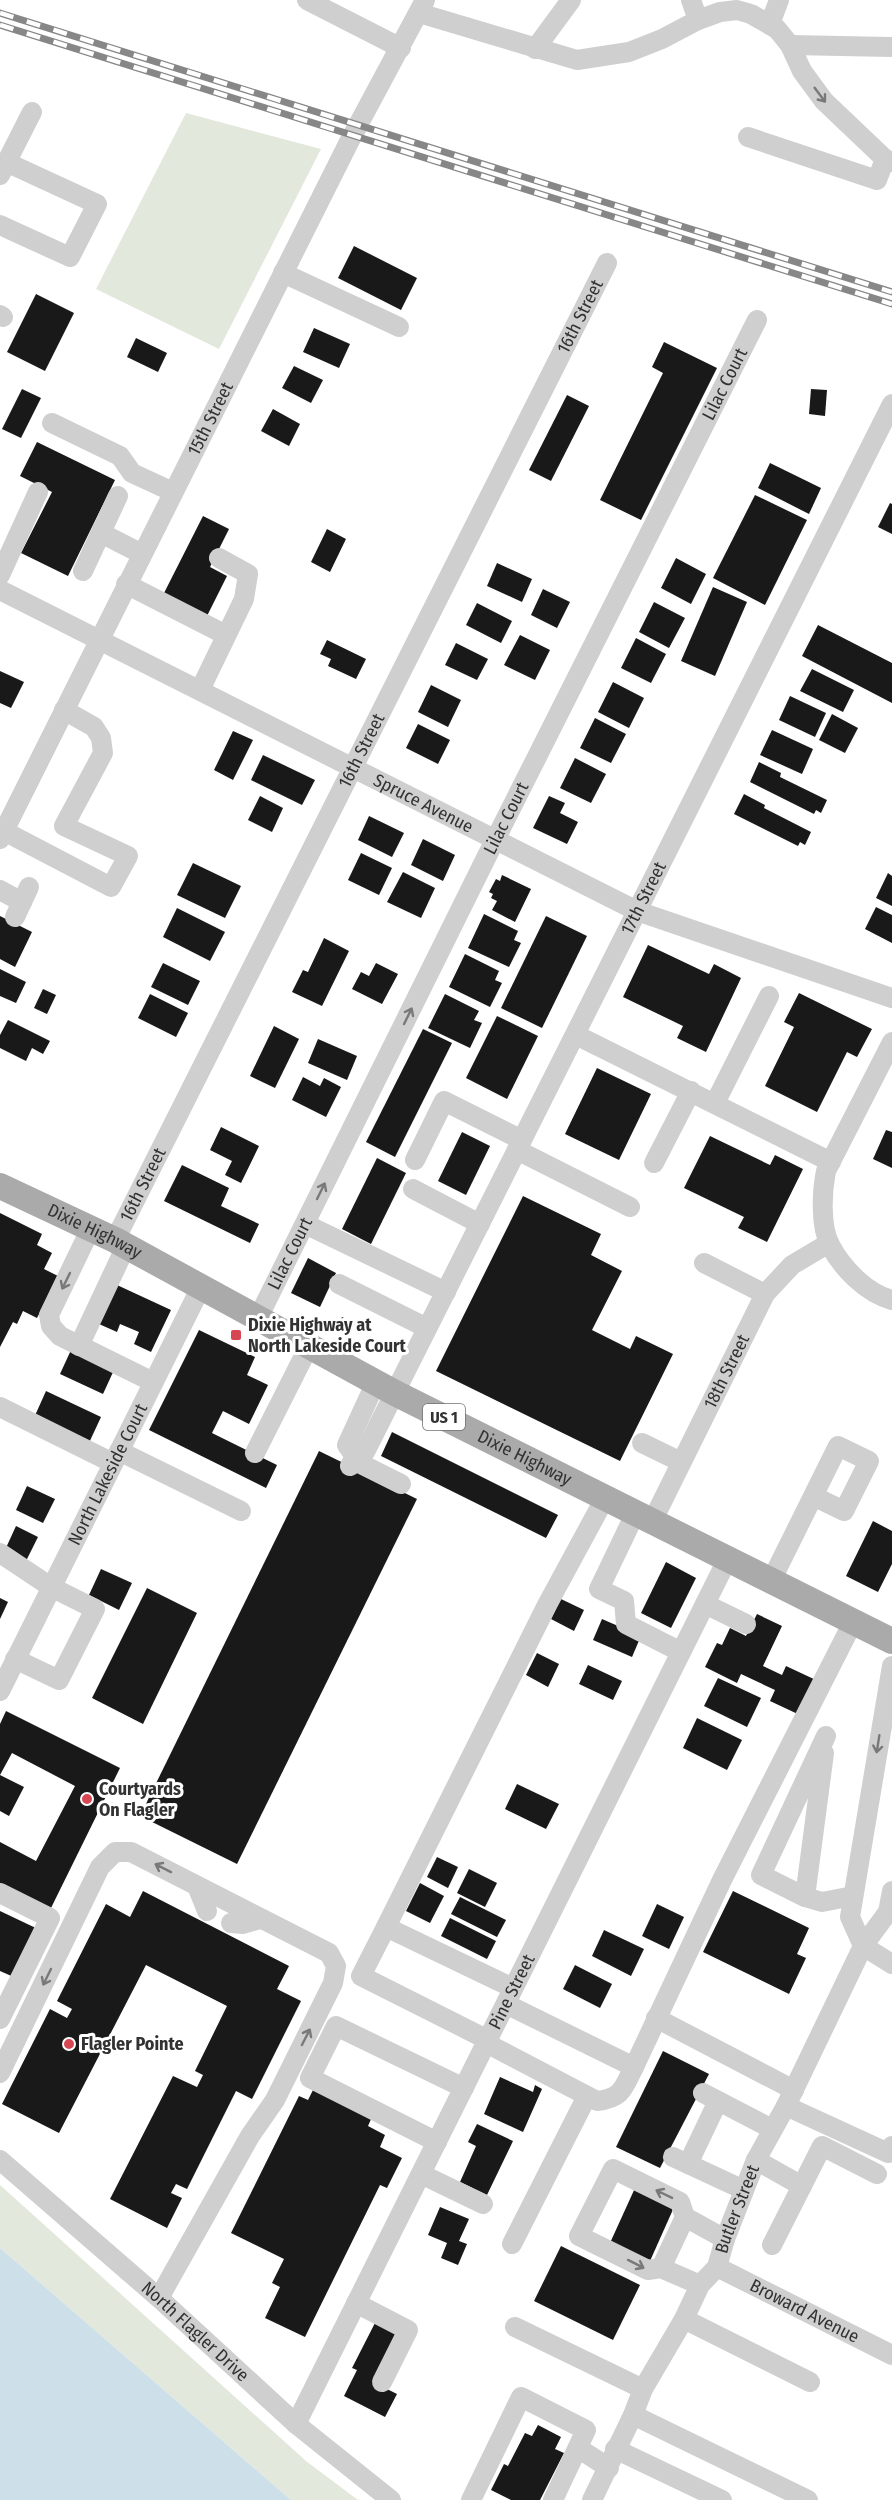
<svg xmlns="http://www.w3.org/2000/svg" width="892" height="2500" font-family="'Fira Sans Condensed',sans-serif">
<rect width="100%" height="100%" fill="#fff"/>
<g fill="#e2e8dc">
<polygon points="186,113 321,149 219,349 96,289"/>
<polygon points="0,2185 306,2461 358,2500 291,2500 0,2248"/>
</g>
<polygon fill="#cddfe9" points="0,2248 291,2500 0,2500"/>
<g fill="#191919">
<polygon points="354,246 417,278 401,310 338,278"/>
<polygon points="36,294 74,313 45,371 7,352"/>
<polygon points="314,328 350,344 339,368 303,352"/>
<polygon points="136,338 167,353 158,372 127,357"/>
<polygon points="664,342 717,368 641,520 600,500 663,373 652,367"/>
<polygon points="294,366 323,380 311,403 282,388"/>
<polygon points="22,389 41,398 21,438 2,429"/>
<polygon points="811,389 827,390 825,416 809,414"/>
<polygon points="567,395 589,406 551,481 529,470"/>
<polygon points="273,409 300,424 289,446 261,431"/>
<polygon points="37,442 115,480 68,576 21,553 52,492 20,476"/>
<polygon points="770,463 821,488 809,514 758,488"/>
<polygon points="755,495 807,520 765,605 713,578"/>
<polygon points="890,503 892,504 892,534 878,527"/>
<polygon points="203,516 229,529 210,567 227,576 207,616 163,595"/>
<polygon points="327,529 346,539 330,572 311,562"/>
<polygon points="676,558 706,574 691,604 661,588"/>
<polygon points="497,563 532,579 522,602 487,586"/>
<polygon points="713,587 747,602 715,676 681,661"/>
<polygon points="543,589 570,602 557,628 531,615"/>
<polygon points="654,602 685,618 669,648 639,632"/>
<polygon points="477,603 512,621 501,643 466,625"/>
<polygon points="818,625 892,663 892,703 802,656"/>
<polygon points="520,635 550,650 535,680 504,665"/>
<polygon points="636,638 666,654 651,683 621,668"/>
<polygon points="327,640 366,659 356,679 328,666 331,659 320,654"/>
<polygon points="456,643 488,659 477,680 445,665"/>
<polygon points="812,669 854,690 843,712 800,691"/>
<polygon points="0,671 24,682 11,708 0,703"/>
<polygon points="613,682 644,698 629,728 598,712"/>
<polygon points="431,685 461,700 448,727 418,712"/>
<polygon points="790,696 826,713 815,737 779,720"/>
<polygon points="832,714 858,728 845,753 819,740"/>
<polygon points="595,718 626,734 611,763 580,748"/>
<polygon points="418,724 450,740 438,764 406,748"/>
<polygon points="772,730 813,749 802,774 760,755"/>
<polygon points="233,731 253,740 233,780 214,770"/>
<polygon points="263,755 315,780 302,805 251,780"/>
<polygon points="575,758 606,774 591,803 560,788"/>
<polygon points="759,762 781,773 780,777 827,800 821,813 816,810 814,814 750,782"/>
<polygon points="744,794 765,805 764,808 811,832 805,845 800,842 798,846 734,814"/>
<polygon points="260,796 283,808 272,832 248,820"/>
<polygon points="549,796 565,803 560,813 578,822 567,844 533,828"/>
<polygon points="369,816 404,833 392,857 358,840"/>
<polygon points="423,839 455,855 443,881 411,865"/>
<polygon points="361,853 392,868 379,895 348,880"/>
<polygon points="193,863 241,886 225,918 177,895"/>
<polygon points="403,872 435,888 421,918 387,902"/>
<polygon points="888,873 892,876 892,906 876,898"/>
<polygon points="502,875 531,889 515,922 492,910 497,901 491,898 493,894 489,892 496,879 500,881"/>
<polygon points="876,907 892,915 892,943 865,929"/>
<polygon points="177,908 225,932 210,961 163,937"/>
<polygon points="484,914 518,931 514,940 521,943 509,967 468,948"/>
<polygon points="0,916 32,932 15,967 0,959"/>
<polygon points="546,916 587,936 542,1028 501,1008"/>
<polygon points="324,938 349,951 322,1006 292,992 303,970 308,972"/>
<polygon points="648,945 709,974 714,964 741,978 706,1052 677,1038 683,1026 623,997"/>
<polygon points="465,954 499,971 495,980 502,983 490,1007 449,987"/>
<polygon points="163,963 200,981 188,1005 151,987"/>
<polygon points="376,963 398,974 382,1004 352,989 361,972 369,976"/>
<polygon points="0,969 26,982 16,1003 0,996"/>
<polygon points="43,989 56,995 47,1014 34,1008"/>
<polygon points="799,993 872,1029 857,1057 847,1052 817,1112 765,1086 794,1027 784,1022"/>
<polygon points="150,994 188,1013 176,1037 138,1018"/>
<polygon points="445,994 479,1011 474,1020 482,1023 470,1048 428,1028"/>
<polygon points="497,1016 538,1036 507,1099 466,1078"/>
<polygon points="8,1020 50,1041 43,1054 32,1048 26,1061 0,1048 0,1035"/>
<polygon points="274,1026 299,1039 275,1088 250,1076"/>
<polygon points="423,1029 452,1043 395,1157 366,1142"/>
<polygon points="318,1039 357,1056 347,1080 308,1063"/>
<polygon points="597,1068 651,1094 619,1160 565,1134"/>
<polygon points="303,1077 320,1086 324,1078 341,1087 326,1117 292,1100"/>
<polygon points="221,1127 259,1146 241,1183 225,1175 232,1161 210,1150"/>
<polygon points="886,1130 892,1132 892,1168 873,1159"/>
<polygon points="462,1132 490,1146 466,1195 438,1181"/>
<polygon points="710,1136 770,1165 775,1155 803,1169 767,1242 738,1228 744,1217 684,1188"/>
<polygon points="377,1158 406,1173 371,1244 342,1229"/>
<polygon points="182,1165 229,1188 221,1206 259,1224 250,1243 164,1201"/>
<polygon points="523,1196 601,1234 591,1255 622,1271 592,1330 630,1349 636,1336 673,1354 620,1461 436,1371"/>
<polygon points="0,1213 42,1234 37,1245 52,1253 44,1269 58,1276 37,1318 23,1311 17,1324 13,1322 0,1347"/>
<polygon points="308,1258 336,1273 320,1307 291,1293"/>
<polygon points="117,1285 171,1310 151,1352 134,1344 139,1332 120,1324 117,1332 99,1324"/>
<polygon points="342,1317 355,1324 352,1330 339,1323"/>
<polygon points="199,1330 255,1357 247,1375 268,1385 249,1424 223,1411 212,1433 277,1465 266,1488 149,1430"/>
<polygon points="71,1350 114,1370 103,1394 60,1374"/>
<polygon points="46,1391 101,1417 88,1445 33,1420"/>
<polygon points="392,1432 558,1515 546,1538 381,1456"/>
<polygon points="319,1451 417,1499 237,1864 140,1816"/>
<polygon points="27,1486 55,1499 43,1523 16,1510"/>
<polygon points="873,1521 892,1531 892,1564 878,1592 846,1576"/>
<polygon points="16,1526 38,1537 26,1561 5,1550"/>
<polygon points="666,1562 696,1578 671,1628 641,1613"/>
<polygon points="101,1569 132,1583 119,1610 89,1595"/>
<polygon points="147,1588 197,1613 143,1724 92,1698"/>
<polygon points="0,1598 8,1602 0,1619"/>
<polygon points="561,1599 584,1610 574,1631 551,1619"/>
<polygon points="757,1614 782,1626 763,1666 782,1675 786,1666 818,1681 802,1716 770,1701 775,1690 741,1674 737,1683 705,1667 717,1643 722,1645 730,1628 746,1636"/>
<polygon points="602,1619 641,1636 632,1657 593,1640"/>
<polygon points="537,1653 559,1664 548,1687 526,1675"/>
<polygon points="588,1665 622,1681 613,1700 579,1684"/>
<polygon points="718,1678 761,1698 747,1727 704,1706"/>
<polygon points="6,1711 120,1768 51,1908 0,1883 0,1842 36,1861 75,1786 12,1753 0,1775 24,1787 9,1816 0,1811 0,1724"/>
<polygon points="697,1718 742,1740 727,1770 683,1748"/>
<polygon points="517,1784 559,1804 546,1829 505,1809"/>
<polygon points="437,1857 458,1867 448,1888 427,1877"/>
<polygon points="469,1869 497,1883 485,1907 457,1893"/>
<polygon points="420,1883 444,1896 430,1923 406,1911"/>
<polygon points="143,1891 289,1966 277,1989 301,2001 252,2099 236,2091 187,2189 176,2184 171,2193 182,2198 167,2228 110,2199 173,2076 197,2087 203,2075 195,2071 227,2006 146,1965 59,2133 2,2104 50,2009 67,2018 72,2009 57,2001 106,1904 130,1917"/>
<polygon points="733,1891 809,1928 797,1954 806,1958 789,1994 703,1952"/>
<polygon points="460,1897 506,1920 497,1937 451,1914"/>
<polygon points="657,1904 684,1917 669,1949 642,1936"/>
<polygon points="0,1911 40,1930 16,1978 0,1971"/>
<polygon points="450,1918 496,1941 487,1959 441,1936"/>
<polygon points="604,1930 644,1949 631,1976 592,1956"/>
<polygon points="575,1965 612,1984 600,2008 563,1989"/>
<polygon points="663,2051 709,2074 660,2168 616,2147"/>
<polygon points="500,2077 533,2092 535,2085 542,2089 523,2132 484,2114"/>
<polygon points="313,2090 372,2117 368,2126 385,2135 380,2147 402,2158 387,2188 380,2185 305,2337 265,2318 280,2287 272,2283 284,2259 231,2233 299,2096 308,2100"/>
<polygon points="477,2124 513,2141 487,2195 460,2182 476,2146 468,2142"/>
<polygon points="635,2188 675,2205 650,2261 610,2243"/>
<polygon points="440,2207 469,2219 459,2241 467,2244 458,2265 441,2258 447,2243 428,2235"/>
<polygon points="561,2246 640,2285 613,2340 534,2301"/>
<polygon points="376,2321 401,2333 375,2383 397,2394 385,2417 344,2396 357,2370 352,2368"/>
<polygon points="538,2425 561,2437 555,2449 564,2453 540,2500 511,2500 491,2490 504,2464 508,2466 525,2433 532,2436"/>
</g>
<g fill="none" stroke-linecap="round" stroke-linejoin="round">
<g stroke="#cfcfcf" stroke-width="20">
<polyline points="307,0 401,48"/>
<polyline points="691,0 698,20"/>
<polyline points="419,13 577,60 629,52 662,39 698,20 720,12 737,10 751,14 777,29 790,45 802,71 824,101 885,159 892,162"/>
<polyline points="770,24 779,0"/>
<polyline points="790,45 892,47"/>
<polyline points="535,49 571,0"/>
<polyline points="748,137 877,180 885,159"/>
<polyline points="0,175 32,112"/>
<polyline points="0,225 70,257 97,204 6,162"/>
<polyline points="283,273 399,327"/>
<polyline points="0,315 3,317"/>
<polyline points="52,423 120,456 132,473 173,492"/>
<polyline points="101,533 142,554"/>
<polyline points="83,571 118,496"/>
<polyline points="0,575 38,492"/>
<polyline points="126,584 226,635"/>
<path id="s1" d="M 0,590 L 637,911 L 892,998"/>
<polyline points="200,690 244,599 248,574 219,558"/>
<polyline points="4,831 111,887 128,856 64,826 103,753 101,738 94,727 64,710"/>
<path id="s2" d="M 0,839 L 349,142 L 425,0"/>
<polyline points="0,890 22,902"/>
<polyline points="15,917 29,887"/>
<polyline points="576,1035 831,1162"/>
<path d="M 892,1042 L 826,1171 C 822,1191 820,1226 830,1245 C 842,1268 866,1293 892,1300"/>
<polyline points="715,1103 769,996"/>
<polyline points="517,1150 630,1207"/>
<polyline points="415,1160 444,1101 522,1140"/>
<polyline points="654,1163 691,1091"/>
<polyline points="413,1189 480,1224"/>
<polyline points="305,1224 446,1292"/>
<polyline points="91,1228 49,1315 51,1326 60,1336 153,1382"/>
<path id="s3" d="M 115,1240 L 607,263"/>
<polyline points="704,1263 765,1294"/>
<polyline points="339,1284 427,1328"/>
<path id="s4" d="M 258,1318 L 486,858 L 757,320"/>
<polyline points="79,1346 126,1246"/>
<polyline points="0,1407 113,1463"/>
<polyline points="642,1443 681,1462"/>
<polyline points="119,1451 241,1511"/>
<polyline points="255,1453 309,1346"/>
<polyline points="355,1456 347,1445 376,1382"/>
<polyline points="353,1460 401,1484"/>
<path id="s5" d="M 350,1466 L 355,1456 L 365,1452 L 892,404"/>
<polyline points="635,1514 599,1589 624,1601 626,1624 681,1652"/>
<path id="s6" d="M 652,1522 L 765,1294 L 792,1265 L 829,1243"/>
<polyline points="0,1553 51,1587 95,1609 59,1680 15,1659"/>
<polyline points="771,1581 838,1446 869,1461 844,1511 813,1496"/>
<polyline points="705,1604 746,1624"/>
<path id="s7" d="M 0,1691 L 201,1287"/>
<polyline points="826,1736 761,1875 805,1897 822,1902 853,1896"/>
<polyline points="197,1886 207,1911"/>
<polyline points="0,1893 50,1918 0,2019"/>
<polyline points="805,1897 824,1753"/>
<polyline points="231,1923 243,1924 260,1919"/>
<polyline points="386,1927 547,1605 605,1498"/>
<polyline points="863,1946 850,1917 892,1666"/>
<polyline points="863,1946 892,1964"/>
<polyline points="656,2018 794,2090"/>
<polyline points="488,2040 361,1976 386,1927 513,1988"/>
<path d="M 486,2043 L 597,2101 C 623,2098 623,2088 634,2067 L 506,2004"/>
<polyline points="634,2067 722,1880 853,1622"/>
<polyline points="0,2073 100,1867 115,1852 131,1852 329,1953 336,1966 333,1983 275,2100 250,2136 159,2298"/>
<polyline points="703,2093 772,2129"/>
<polyline points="786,2106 888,2153 892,2146"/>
<polyline points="437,2142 310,2078 336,2026 464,2088"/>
<polyline points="673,2157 744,2190"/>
<path id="s8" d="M 0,2160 L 159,2298 L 296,2424 L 391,2500"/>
<polyline points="756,2160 802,2186"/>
<polyline points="688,2164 718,2101"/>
<polyline points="421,2174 483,2204"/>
<polyline points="512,2244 587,2096"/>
<polyline points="772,2245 822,2146 877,2174"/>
<path id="s9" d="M 717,2267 L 892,2355"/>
<polyline points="661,2268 685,2217"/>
<polyline points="700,2285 661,2268 648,2270 579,2236 613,2169 680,2202 685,2217 725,2239"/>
<polyline points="356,2303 408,2330 382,2382"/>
<polyline points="684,2319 810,2382"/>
<polyline points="515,2327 643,2389"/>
<polyline points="633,2415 808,2500"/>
<path id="s10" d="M 296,2424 L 727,1560"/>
<polyline points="578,2448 609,2468"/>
<polyline points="615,2449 722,2500"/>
<polyline points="471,2500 521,2397 586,2430 553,2500"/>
<path id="s11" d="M 592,2500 L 633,2415 L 643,2389 L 684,2319 L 700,2285 L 717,2267 L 725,2239 L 756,2160 L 786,2106 L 863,1946 L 888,1912 L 892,1891"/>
</g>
<path stroke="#aaa" stroke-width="26" id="s12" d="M 0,1186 L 115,1240 L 395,1393 L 892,1641"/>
<defs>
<g id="rail">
<polyline points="0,13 892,292"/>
<polyline points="0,25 892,304"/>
</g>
</defs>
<use href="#rail" stroke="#878787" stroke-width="7"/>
<use href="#rail" stroke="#fff" stroke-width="4.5" stroke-dasharray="14" stroke-linecap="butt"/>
</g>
<defs><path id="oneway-shaft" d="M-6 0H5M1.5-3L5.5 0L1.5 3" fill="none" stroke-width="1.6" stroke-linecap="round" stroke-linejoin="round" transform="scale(1.5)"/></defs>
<g stroke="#797979">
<use href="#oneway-shaft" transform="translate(820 95) rotate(53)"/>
<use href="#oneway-shaft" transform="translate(408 1016) rotate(-64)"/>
<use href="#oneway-shaft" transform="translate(321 1191) rotate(-64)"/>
<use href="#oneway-shaft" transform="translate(66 1281) rotate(116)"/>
<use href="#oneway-shaft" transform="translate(878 1744) rotate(99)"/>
<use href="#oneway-shaft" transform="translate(163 1868) rotate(-153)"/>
<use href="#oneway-shaft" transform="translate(47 1977) rotate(116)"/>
<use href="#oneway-shaft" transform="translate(306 2037) rotate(-63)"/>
<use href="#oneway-shaft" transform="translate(664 2194) rotate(-154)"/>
<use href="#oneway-shaft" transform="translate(636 2264) rotate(27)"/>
</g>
<g fill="#d74653" stroke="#fff" stroke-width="2">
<rect x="230" y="1329" width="12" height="12" rx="3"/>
<circle cx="87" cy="1799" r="6"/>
<circle cx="69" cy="2044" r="6"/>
</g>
<g text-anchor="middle" stroke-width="6" stroke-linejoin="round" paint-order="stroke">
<rect fill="#fff" stroke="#707070" stroke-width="1.5" x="423" y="1404" width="42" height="26" rx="4.5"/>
<g font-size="16" font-weight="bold" fill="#323232">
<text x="444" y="1423">US 1</text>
</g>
<g font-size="18" fill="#323232" stroke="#fff">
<text dy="6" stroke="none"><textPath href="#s3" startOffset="1034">16th Street</textPath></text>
<text dy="6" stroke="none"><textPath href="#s4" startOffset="1044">Lilac Court</textPath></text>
<text dy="6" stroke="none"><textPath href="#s2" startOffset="470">15th Street</textPath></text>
<text dy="6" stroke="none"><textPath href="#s3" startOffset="548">16th Street</textPath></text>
<text dy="6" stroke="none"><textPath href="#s1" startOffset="474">Spruce Avenue</textPath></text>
<text dy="6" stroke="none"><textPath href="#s4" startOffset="558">Lilac Court</textPath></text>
<text dy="6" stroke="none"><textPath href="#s5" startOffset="642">17th Street</textPath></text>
<text dy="6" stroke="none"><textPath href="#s3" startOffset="62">16th Street</textPath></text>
<text dy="6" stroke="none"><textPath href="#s12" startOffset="105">Dixie Highway</textPath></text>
<text dy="6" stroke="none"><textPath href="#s4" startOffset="72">Lilac Court</textPath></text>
<text dy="6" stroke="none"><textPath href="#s6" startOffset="168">18th Street</textPath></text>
<text dy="6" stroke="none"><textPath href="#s12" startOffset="591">Dixie Highway</textPath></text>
<text dy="6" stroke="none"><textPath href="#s7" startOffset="242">North Lakeside Court</textPath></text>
<text dy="6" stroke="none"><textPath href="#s10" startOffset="483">Pine Street</textPath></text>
<text dy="6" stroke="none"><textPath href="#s11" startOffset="327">Butler Street</textPath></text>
<text dy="6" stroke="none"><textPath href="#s9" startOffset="98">Broward Avenue</textPath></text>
<text dy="6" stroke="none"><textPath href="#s8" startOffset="260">North Flagler Drive</textPath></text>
</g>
<g font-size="18" font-weight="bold" fill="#323232" stroke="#fff" text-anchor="start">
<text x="248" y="1331">Dixie Highway at<tspan x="248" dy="21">North Lakeside Court</tspan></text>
<text x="99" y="1795">Courtyards<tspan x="99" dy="21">On Flagler</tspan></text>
<text x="81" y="2050">Flagler Pointe</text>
</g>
</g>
</svg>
